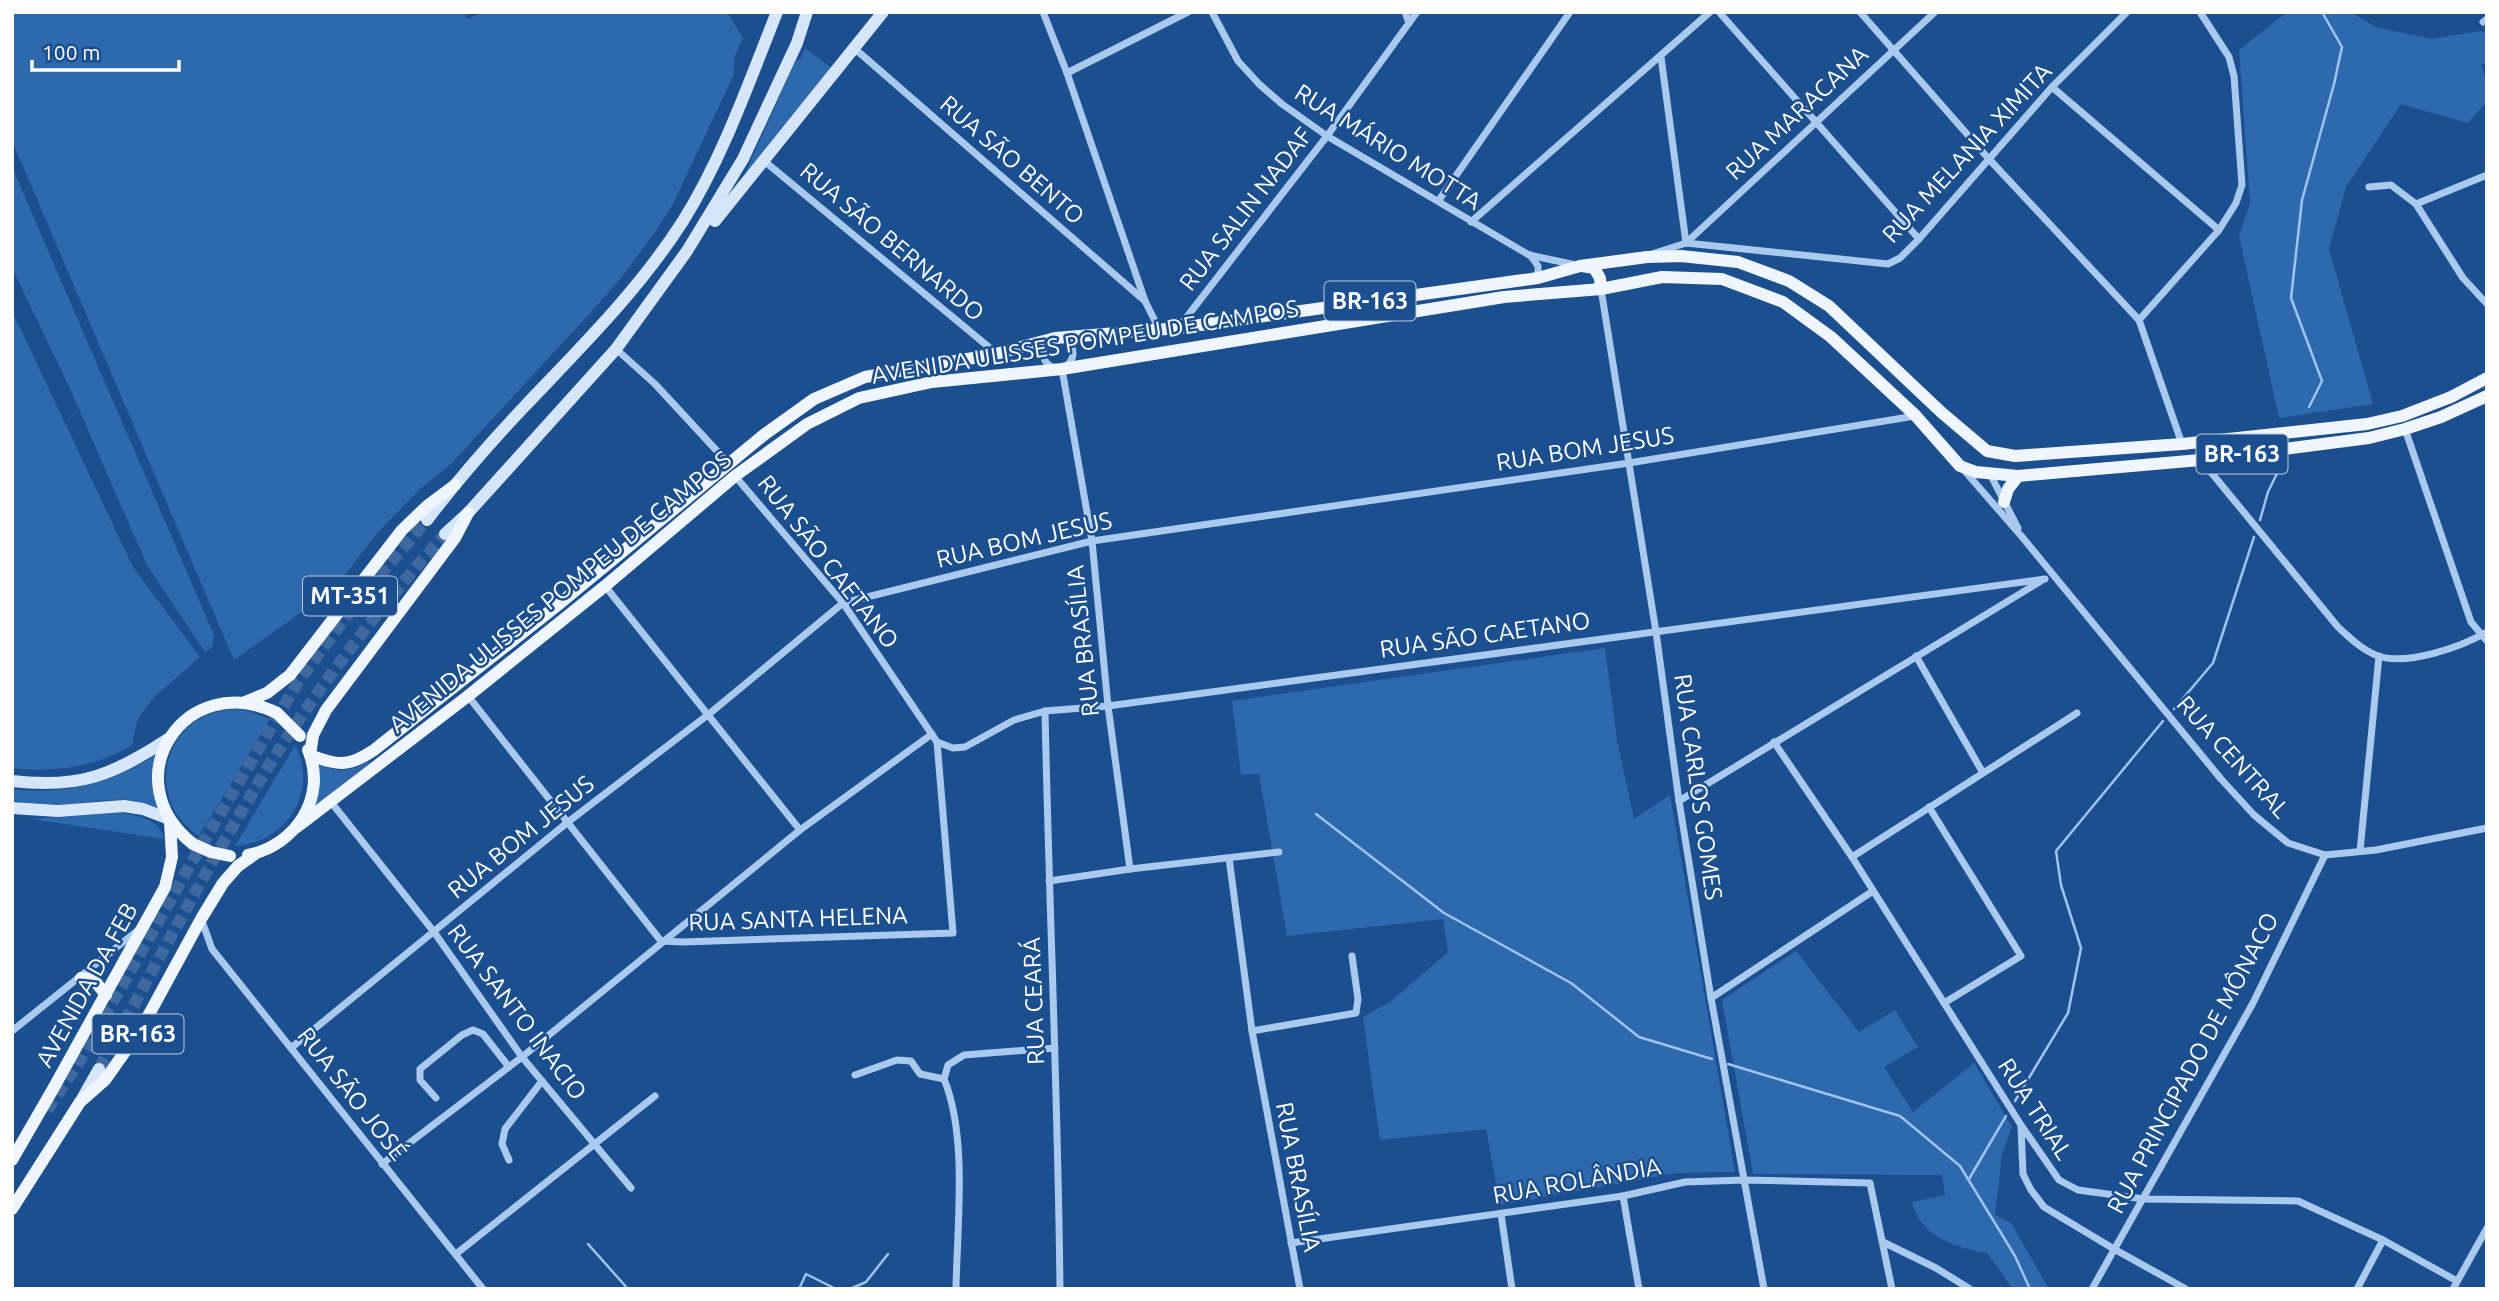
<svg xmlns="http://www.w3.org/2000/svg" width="2499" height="1301" font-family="Ubuntu,sans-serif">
<rect width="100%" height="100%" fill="#1b4f8f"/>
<g fill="#2e69ad">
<polygon points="12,12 464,12 468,19 483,12 727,12 743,38 734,58 734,74 673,204 655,232 621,278 591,312 450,465 422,487 378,532 334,589 234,660 12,141"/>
<polygon points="2287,12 2350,12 2376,27 2431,39 2481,31 2487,33 2487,65 2481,64 2487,83 2487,101 2468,123 2401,104 2346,187 2329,249 2373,404 2279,418 2239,236 2250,203 2239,50"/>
<polygon points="805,48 833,69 749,171 746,171 795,62 801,58"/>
<polygon points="12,167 214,635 212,648 205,652 147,565 67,382 12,268"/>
<path d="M 12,311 L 133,567 L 200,657 L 154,697 L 137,721 L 132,745 C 96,767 54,773 12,768 Z"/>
<polygon points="1605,648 1617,740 1634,819 1670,795 1735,1172 1677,1173 1500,1205 1486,1129 1380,1140 1363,1017 1390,1002 1448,952 1443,919 1287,936 1259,774 1241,775 1232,701"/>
<path d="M 245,710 L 270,719 L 199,836 C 136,794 170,701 245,710 Z"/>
<path d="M 295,745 C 319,791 287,843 235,846 Z"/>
<path d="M 155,755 L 152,785 L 158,809 C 129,793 97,802 67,804 C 48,805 31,803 12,801 L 12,789 C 64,795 112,784 155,755 Z"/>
<path d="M 368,761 L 370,763 L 312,809 L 315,763 C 335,772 350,773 368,761 Z"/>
<path d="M 118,813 C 136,814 160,819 164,839 L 32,819 Z"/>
<path d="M 1796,951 L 1859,1032 L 1895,1010 L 1918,1047 L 1884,1067 L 1913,1112 L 1974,1063 L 2012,1127 L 2002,1155 L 1995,1215 L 2011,1223 L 2049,1289 L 2013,1289 L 1987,1253 C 1957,1248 1919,1236 1912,1202 L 1945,1195 L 1942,1175 L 1753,1174 L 1722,1000 Z"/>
</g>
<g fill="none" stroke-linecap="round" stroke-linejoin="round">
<g stroke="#9cc4f0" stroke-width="2.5">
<polyline points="2309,407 2322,381 2291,298 2302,200 2334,84 2342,47 2322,12"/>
<polyline points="2260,520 2268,492 2284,459"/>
<polyline points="2174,709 2213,663 2254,537"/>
<polyline points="1316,814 1444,913 1571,983 1639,1037 1712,1059"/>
<polyline points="1728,1064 1900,1116 1960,1166 2015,1256 2030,1289"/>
<polyline points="2015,1101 2068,1013 2081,948 2061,885 2056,851 2163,721"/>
<polyline points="1969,1179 2006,1116"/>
<polyline points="588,1244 628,1289"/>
<polyline points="799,1289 806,1274 836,1289"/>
<polyline points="850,1289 866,1282 888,1254"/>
</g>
<g stroke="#3d69a0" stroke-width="12" stroke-dasharray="12 6" stroke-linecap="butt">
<path d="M 99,1069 C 154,968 208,865 268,767 C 320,684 381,606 445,534"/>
<polyline points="47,1110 78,1064 193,860 298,682 357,602 427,520"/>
</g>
<g stroke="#a9c9ee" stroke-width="7">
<polyline points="1043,12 1067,73 1145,301 1159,329"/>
<polyline points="1212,12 1238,61 1259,84 1282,104 1327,136 1529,255 1576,265"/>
<polyline points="1405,12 1409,23"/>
<polyline points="1719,12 1919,239"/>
<polyline points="1860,12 1988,158 2139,320 2182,444"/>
<polyline points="2483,22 2487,19"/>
<polyline points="854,48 1145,301"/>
<polyline points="1661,57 1686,243"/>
<polyline points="1067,73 1188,12"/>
<polyline points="2052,87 2219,230"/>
<polyline points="763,160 996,353"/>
<polyline points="2369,187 2391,185 2416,204 2463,278 2487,304"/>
<polyline points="1439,200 1570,12"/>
<polyline points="2416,204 2487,175"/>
<polyline points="1471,222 1710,12"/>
<polyline points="1686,243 1935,12"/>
<polyline points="1652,254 1686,243 1888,264 1900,258 1919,239 2052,87 2127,12"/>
<polyline points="1530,255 1538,266 1538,278"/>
<polyline points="1601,289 1656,632 1679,801 1711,998 1764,1289"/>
<polyline points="2139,320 2219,230 2236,203 2242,185 2234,76 2229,57 2200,12"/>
<polyline points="1179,327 1327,136 1417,12"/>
<circle cx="1058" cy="353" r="15"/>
<polyline points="616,349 655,384 729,464"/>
<polyline points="1062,369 1092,541 1108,706 1130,869"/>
<polyline points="2405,429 2471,622 2487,641"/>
<path d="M 2201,460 L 2338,627 C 2350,638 2362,650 2378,656 C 2407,666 2461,647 2487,632"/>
<polyline points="1963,469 2023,538 2221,779 2254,815 2288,843 2325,855 2376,850 2487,828"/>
<polyline points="1990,474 2018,528"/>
<polyline points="735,476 843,603 937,742 953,748 965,747 1014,720 1045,711 1108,706 2045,579"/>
<polyline points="605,586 800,830"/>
<polyline points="1916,656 1983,773"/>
<polyline points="468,696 661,941 683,942 953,933 937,742"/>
<path d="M 1045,711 C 1049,904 1058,1096 1060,1289"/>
<polyline points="1774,742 1852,857 2021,1125 2059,1180 2078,1190 2144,1199 2298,1201 2383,1240 2457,1281"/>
<polyline points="1679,801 2041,581"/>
<polyline points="331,802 434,932 522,1057 631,1188"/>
<polyline points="1929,807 2021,956 1944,1003"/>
<polyline points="2360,851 2379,656"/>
<polyline points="1852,857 2077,713"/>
<polyline points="1229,858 1252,1031 1300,1289"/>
<polyline points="1049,881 1130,869 1279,852"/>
<polyline points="202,921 212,949 483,1289"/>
<polyline points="1711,998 1873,891"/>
<polyline points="12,1031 137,931"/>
<polyline points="1252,1031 1356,1013 1358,999 1352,956"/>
<polyline points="291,1048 568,822 709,714 843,603 1092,541 1629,463 1915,416"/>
<polyline points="855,1075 897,1060 911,1061 920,1074 944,1079"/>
<polyline points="436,1098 420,1080 420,1069 462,1035 473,1030 483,1034 509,1067"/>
<polyline points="2021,1126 2023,1174 2031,1190 2044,1207 2114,1249 2186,1289"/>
<polyline points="509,1160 502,1144 505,1129 542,1081"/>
<polyline points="382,1164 522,1057 800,830 932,734"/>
<polyline points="1623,1196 1639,1289"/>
<polyline points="1501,1214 1512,1289"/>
<polyline points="1883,1242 1936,1268 1970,1289"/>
<polyline points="1291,1243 1623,1196 1685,1182 1744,1180 1870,1183 1892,1289"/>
<polyline points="456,1254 655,1096"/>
<path d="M 956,1289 C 957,1226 968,1137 944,1079 L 948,1065 L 964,1055 L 1055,1048"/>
<polyline points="2092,1289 2253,1003 2325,855"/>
<polyline points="2357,1289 2383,1240"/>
<polyline points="2453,1289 2487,1228"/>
</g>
<g stroke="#d6e6fa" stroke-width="12">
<polyline points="715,221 883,12"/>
<path d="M 427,520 C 457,481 490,443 524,407 C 580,348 639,290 683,221 C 723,157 749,82 777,12"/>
<polyline points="445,534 468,513 616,349 687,251 743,159 797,43 807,12"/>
<path d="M 12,781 C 80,789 113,775 168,739"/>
<polyline points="12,808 58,811 124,806 143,809 169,819"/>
<polyline points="82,1099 99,1069"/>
</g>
<g stroke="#f0f6ff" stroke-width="12">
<polyline points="1582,266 1594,268 1600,278 1601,289"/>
<polyline points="2004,502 2008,489 2018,476"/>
<polyline points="245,702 267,693 290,675 402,530 427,506 455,485"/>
<path d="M 310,755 C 338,766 349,767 374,750 L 559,604 L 765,434 L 814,399 L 865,377 L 996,354 L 1055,338 L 1179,328 L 1538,278 L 1580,266 L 1647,257 L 1681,256 L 1738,262 L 1789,281 L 1829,306 L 1941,412 L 1987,451 L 2015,456 L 2182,444 L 2367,424 L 2402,416 L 2451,397 L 2487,378"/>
<polyline points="310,755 313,735 326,710 455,538 468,513"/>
<polyline points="297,827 468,696 605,586 735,476 807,424 859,398 932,382 1062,369 1504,297 1601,289 1662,277 1722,279 1783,302 1831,337 1915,415 1960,466 1976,472 2018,476 2200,460 2369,438 2405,429 2441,417 2487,396"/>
<path d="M 193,844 C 112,780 185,668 277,713"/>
<path d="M 248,855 C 295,846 328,797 308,750"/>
<polyline points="81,978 94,980 106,995"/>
<polyline points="12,1160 53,1089 165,887 172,857 170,822"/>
<polyline points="12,1209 80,1102 105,1080 141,1029 201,919 223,883 238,866 255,854"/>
</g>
<g stroke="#f0f6ff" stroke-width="12">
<polyline points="277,713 300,736"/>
<polyline points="193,844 211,852 230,856"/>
</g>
</g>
<g text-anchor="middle" stroke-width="5" stroke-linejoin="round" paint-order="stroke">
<g fill="#1b4f8f" stroke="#bbcadd" stroke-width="2">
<rect x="1324.5" y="281.5" width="91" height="39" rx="5"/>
<rect x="2196.5" y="434.5" width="91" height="39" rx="5"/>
<rect x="303" y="576.5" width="94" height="39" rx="5"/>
<rect x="92.5" y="1014.5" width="91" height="39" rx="5"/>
</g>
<g font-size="23" font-weight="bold" fill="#fff">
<text x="1370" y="309">BR-163</text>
<text x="2242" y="462">BR-163</text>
<text x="350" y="604">MT-351</text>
<text x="138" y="1042">BR-163</text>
</g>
<g font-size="24" fill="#fff" stroke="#1b4f8f">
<text transform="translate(1797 113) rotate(-43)" y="8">RUA MARACANA</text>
<text transform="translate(1388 147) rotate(32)" y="8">RUA MÁRIO MOTTA</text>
<text transform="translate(1967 153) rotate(-47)" y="8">RUA MELANIA XIMITA</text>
<text transform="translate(1012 160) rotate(41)" y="8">RUA SÃO BENTO</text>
<text transform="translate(1246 209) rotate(-52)" y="8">RUA SALIN NADAF</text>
<text transform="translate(892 242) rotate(40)" y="8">RUA SÃO BERNARDO</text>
<text transform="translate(1085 342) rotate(-9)" y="8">AVENIDA ULISSES POMPEU DE CAMPOS</text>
<text transform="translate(1585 449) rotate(-9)" y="8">RUA BOM JESUS</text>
<text transform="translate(1024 540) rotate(-13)" y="8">RUA BOM JESUS</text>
<text transform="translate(828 562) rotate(52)" y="8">RUA SÃO CAETANO</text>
<text transform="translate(560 592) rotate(-39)" y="8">AVENIDA ULISSES POMPEU DE CAMPOS</text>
<text transform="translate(1485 635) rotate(-8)" y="8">RUA SÃO CAETANO</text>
<text transform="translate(1083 641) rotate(-96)" y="8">RUA BRASÍLIA</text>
<text transform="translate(2233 757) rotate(48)" y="8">RUA CENTRAL</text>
<text transform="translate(1698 787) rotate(82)" y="8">RUA CARLOS GOMES</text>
<text transform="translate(521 837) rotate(-39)" y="8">RUA BOM JESUS</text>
<text transform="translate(798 919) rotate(-2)" y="8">RUA SANTA HELENA</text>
<text transform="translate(87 985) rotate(-61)" y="8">AVENIDA DA FEB</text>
<text transform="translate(1034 1001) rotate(-92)" y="8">RUA CEARÁ</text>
<text transform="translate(517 1012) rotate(53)" y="8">RUA SANTO INACIO</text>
<text transform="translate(2193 1063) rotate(-62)" y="8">RUA PRINCIPADO DE MÔNACO</text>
<text transform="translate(352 1094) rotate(52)" y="8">RUA SÃO JOSÉ</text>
<text transform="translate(2035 1109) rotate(57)" y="8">RUA TRIAL</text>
<text transform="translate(1298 1177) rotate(79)" y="8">RUA BRASÍLIA</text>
<text transform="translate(1577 1181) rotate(-10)" y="8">RUA ROLÂNDIA</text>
</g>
</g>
<rect width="2499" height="1301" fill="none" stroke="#ffffff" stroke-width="28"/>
<path d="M32 60v10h147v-10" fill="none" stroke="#ffffff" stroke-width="3.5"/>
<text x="42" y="60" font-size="21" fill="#ffffff" stroke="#1b4f8f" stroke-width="5" paint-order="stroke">100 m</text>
</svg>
